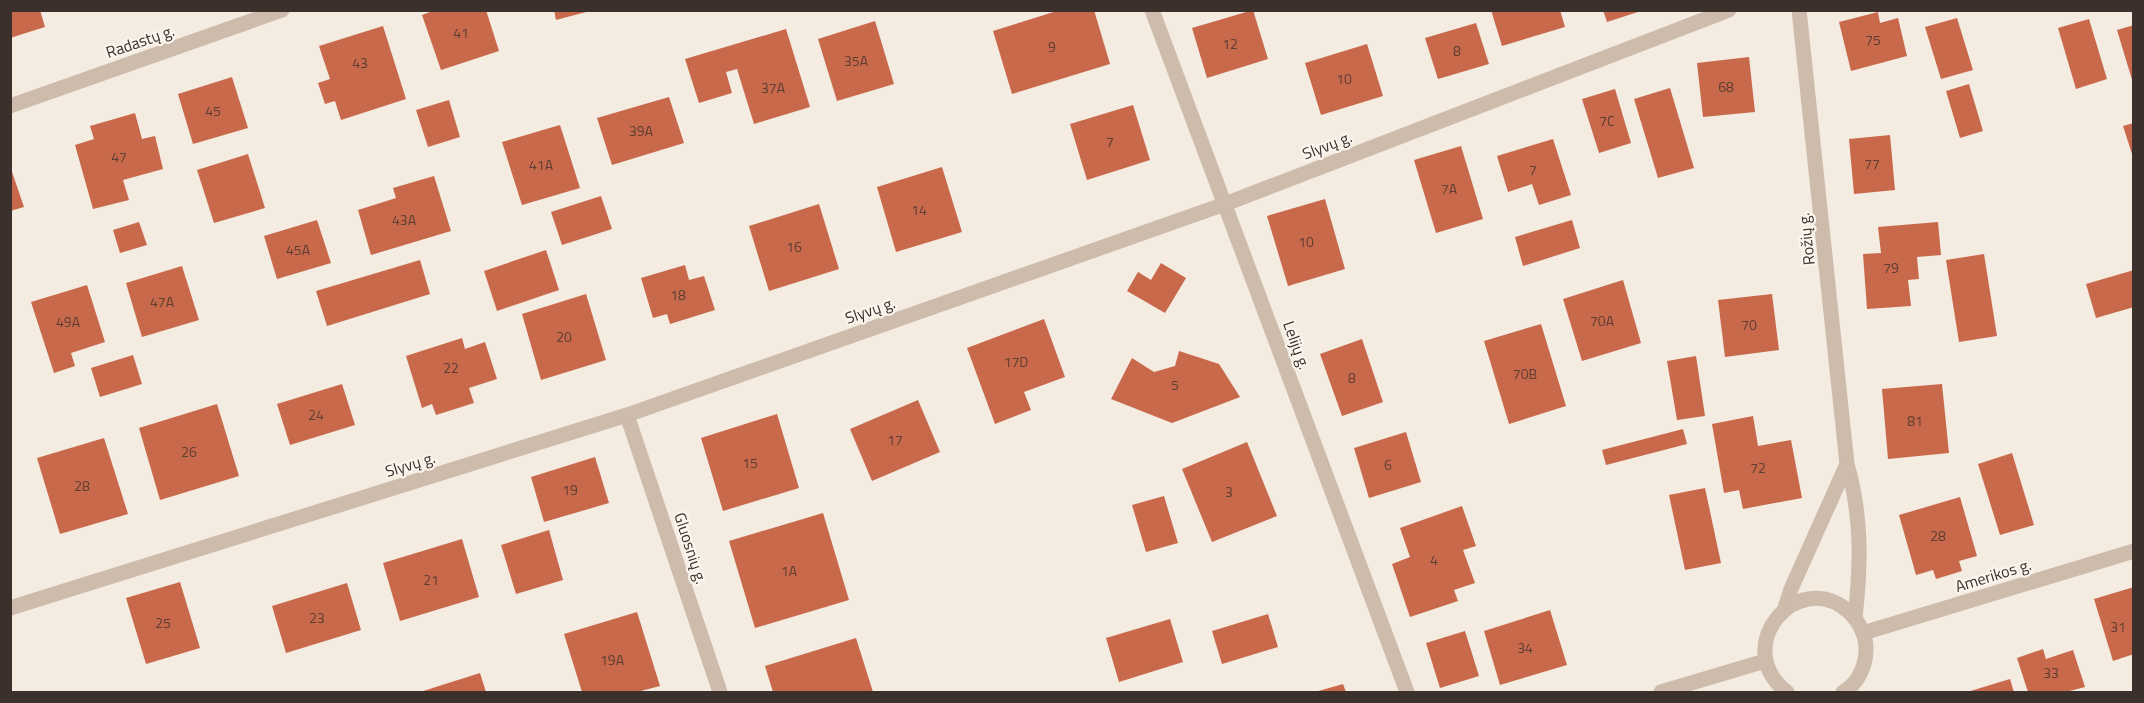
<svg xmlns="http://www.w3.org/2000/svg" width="2144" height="703" font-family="'Titillium Web',sans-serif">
<rect width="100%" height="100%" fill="#f4ebe1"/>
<g fill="#c8694b">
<polygon points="10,10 40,10 45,27 10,38"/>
<polygon points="435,10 486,10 499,51 441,70 422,15"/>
<polygon points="554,10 589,10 590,11 556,20"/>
<polygon points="1060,10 1094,10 1110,64 1012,94 993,31"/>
<polygon points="1253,10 1268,59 1207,78 1192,28"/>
<polygon points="1491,10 1560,10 1565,27 1502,46"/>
<polygon points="1603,10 1641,10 1641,11 1607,22"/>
<polygon points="1878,12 1880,23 1898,18 1907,56 1851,71 1839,22"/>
<polygon points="1957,18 1973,70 1941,79 1925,27"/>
<polygon points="2089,19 2107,79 2076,89 2058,28"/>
<polygon points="875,21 894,84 837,101 818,39"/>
<polygon points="1476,23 1489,64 1438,79 1425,38"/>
<polygon points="2134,25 2134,83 2133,83 2117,30"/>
<polygon points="383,26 406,99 341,120 335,101 325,104 318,83 330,79 319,46"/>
<polygon points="786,29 810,107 754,124 737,69 726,72 732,93 699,103 685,59"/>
<polygon points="1367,44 1383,96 1321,115 1305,63"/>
<polygon points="1749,57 1755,112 1703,117 1697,63"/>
<polygon points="232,77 248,128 193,144 178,94"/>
<polygon points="1969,84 1983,131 1960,138 1946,91"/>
<polygon points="1670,88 1694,168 1658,178 1634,99"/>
<polygon points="1615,89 1631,143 1599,153 1582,99"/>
<polygon points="669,97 684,143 612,165 597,118"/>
<polygon points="449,100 460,137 428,147 416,110"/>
<polygon points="1133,105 1150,160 1087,180 1070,124"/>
<polygon points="135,113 142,139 155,136 163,169 123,180 129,200 93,209 75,145 94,139 90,126"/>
<polygon points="2134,123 2134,157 2133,157 2123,126"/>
<polygon points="560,125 580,188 522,205 502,142"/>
<polygon points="1890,135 1895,190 1854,194 1849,139"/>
<polygon points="1553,139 1571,195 1539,205 1532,184 1508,192 1497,156"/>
<polygon points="1461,146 1483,219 1436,233 1414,160"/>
<polygon points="248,154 265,208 214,223 197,170"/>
<polygon points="10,166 24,207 10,211"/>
<polygon points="942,167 962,232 896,252 877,187"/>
<polygon points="434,176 451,231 371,255 358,210 396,198 393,188"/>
<polygon points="601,196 612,229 562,245 551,212"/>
<polygon points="1325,199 1345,269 1288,286 1267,216"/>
<polygon points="819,204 839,269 769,291 749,226"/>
<polygon points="317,220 331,263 277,279 264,236"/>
<polygon points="1572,220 1580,248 1523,266 1515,237"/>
<polygon points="139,222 147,245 120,253 113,230"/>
<polygon points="1938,222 1941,255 1917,257 1919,279 1908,280 1911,306 1867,309 1863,254 1881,253 1878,227"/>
<polygon points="546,250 559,290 497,311 484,271"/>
<polygon points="1984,254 1997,336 1959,342 1946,260"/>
<polygon points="420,260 430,294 327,326 316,291"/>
<polygon points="1161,263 1186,278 1165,313 1127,291 1138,272 1151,280"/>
<polygon points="685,265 689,280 704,276 715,310 670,324 667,314 653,318 641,278"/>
<polygon points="182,266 199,320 142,337 126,283"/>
<polygon points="2134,270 2134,307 2096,318 2086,284"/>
<polygon points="1623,280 1641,343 1582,361 1563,299"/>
<polygon points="87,285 105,342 71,353 75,366 54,373 31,302"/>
<polygon points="586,294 606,360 541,380 522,314"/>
<polygon points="1772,294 1779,350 1725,357 1718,300"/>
<polygon points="1044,319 1065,377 1024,392 1031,410 995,424 967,348"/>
<polygon points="1541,324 1566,406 1509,424 1484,341"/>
<polygon points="462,338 465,349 485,342 497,379 469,388 474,403 436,415 432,404 422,408 406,356"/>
<polygon points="1362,339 1383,402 1342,416 1320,354"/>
<polygon points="1179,351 1219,364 1240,397 1172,423 1111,399 1132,358 1154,372 1175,366"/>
<polygon points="133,355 142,384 100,397 91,368"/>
<polygon points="1696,356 1705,416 1677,420 1667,361"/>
<polygon points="342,384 355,425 290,445 277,404"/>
<polygon points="1942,384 1949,453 1888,459 1882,389"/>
<polygon points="918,400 940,452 872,481 850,429"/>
<polygon points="217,404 239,476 160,500 139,428"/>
<polygon points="777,414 799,488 723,511 701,438"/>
<polygon points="1753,416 1758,446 1791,440 1802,498 1743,509 1739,490 1724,493 1712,424"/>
<polygon points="1683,429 1687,444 1606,465 1602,450"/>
<polygon points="1406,432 1421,482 1369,498 1354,448"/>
<polygon points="104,438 128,514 60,534 37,458"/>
<polygon points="1247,442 1277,516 1212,542 1182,469"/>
<polygon points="2012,453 2034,525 2000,535 1978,464"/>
<polygon points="595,457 609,503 544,522 531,477"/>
<polygon points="1705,488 1721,563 1685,570 1669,495"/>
<polygon points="1164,496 1178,543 1146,552 1132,505"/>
<polygon points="1960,497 1977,556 1959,561 1962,571 1936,579 1933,570 1916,575 1899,515"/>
<polygon points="1462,506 1476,546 1463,550 1475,583 1454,590 1458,601 1410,617 1392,564 1410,557 1400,528"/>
<polygon points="823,513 849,600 755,628 729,541"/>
<polygon points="549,530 563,580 516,594 501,545"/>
<polygon points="462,539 479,597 400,621 383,563"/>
<polygon points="180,582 200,648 146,664 126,598"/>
<polygon points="347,583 361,630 286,653 272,606"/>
<polygon points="2134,587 2134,654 2113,661 2094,599"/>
<polygon points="1550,610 1567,665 1500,685 1484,631"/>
<polygon points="637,612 660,686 637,692 582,692 564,634"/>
<polygon points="1268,614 1278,647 1222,664 1212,631"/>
<polygon points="1170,619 1183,662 1119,682 1106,638"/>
<polygon points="1465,631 1479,676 1440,688 1426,643"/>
<polygon points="856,638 873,692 773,692 765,666"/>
<polygon points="2043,649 2046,659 2073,650 2085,687 2066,692 2028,692 2017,658"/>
<polygon points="480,673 486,692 420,692"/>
<polygon points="2010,679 2014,692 1967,692"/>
<polygon points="1343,684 1346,692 1315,692"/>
</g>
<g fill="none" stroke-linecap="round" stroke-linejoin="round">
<g stroke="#cdbbac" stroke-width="15">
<polyline points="1152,10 1407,692"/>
<polyline points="10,106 282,10"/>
<polyline points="627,415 720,692"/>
<polyline points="10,608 627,415 1225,204 1729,10"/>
<polyline points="1863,633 2134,551"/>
<polyline points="1661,692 1765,661"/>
</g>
<g stroke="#cdbbac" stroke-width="15">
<path d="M 1799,10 L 1847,464 C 1862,516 1861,565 1855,618"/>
<polyline points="1785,608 1791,589 1847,464"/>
<path d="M 1787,692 C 1729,647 1798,566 1849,612 C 1859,622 1866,635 1866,649 C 1866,666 1858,684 1843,692"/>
</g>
</g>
<g text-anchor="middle" stroke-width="4.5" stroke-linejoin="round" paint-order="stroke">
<g font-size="14" fill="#5e3e33">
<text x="461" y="38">41</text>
<text x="1873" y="45">75</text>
<text x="1230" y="49">12</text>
<text x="1052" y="52">9</text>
<text x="1457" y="56">8</text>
<text x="856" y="66">35A</text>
<text x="360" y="68">43</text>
<text x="1344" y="84">10</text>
<text x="1726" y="92">68</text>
<text x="773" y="93">37A</text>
<text x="213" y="116">45</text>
<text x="1607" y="126">7C</text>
<text x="641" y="136">39A</text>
<text x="1110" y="147">7</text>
<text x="119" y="162">47</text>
<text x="1872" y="169">77</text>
<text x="541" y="170">41A</text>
<text x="1533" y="175">7</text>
<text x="1449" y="194">7A</text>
<text x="919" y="215">14</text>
<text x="404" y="225">43A</text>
<text x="1306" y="247">10</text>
<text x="794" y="252">16</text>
<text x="298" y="255">45A</text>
<text x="1891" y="273">79</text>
<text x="678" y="300">18</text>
<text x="162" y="307">47A</text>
<text x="1602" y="326">70A</text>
<text x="68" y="327">49A</text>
<text x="1749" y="330">70</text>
<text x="564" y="342">20</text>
<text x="1016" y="367">17D</text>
<text x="451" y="373">22</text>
<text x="1525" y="379">70B</text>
<text x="1352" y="383">8</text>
<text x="1175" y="390">5</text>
<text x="316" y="420">24</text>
<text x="1915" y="426">81</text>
<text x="895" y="445">17</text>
<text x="189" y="457">26</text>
<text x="750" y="468">15</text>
<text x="1388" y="470">6</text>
<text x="1758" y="473">72</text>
<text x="82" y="491">28</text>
<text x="570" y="495">19</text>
<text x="1229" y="497">3</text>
<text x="1938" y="541">28</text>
<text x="1434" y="565">4</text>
<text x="789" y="576">1A</text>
<text x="431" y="585">21</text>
<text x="317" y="623">23</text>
<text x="163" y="628">25</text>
<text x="2118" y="632">31</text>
<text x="1525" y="653">34</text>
<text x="612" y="665">19A</text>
<text x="2051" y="678">33</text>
</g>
<g font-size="16" fill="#3b302b" stroke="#fbf5ee">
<text transform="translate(140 41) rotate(-19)" y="6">Radastų g.</text>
<text transform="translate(1327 145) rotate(-21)" y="6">Slyvų g.</text>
<text transform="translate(1806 239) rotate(-96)" y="6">Rožių g.</text>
<text transform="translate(870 310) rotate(-19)" y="6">Slyvų g.</text>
<text transform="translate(1297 345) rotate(70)" y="6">Lelijų g.</text>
<text transform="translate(410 464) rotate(-17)" y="6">Slyvų g.</text>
<text transform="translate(691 548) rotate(72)" y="6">Gluosnių g.</text>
<text transform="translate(1993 575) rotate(-17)" y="6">Amerikos g.</text>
</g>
</g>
<rect width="2144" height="703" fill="none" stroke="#3b302b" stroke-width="24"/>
</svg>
